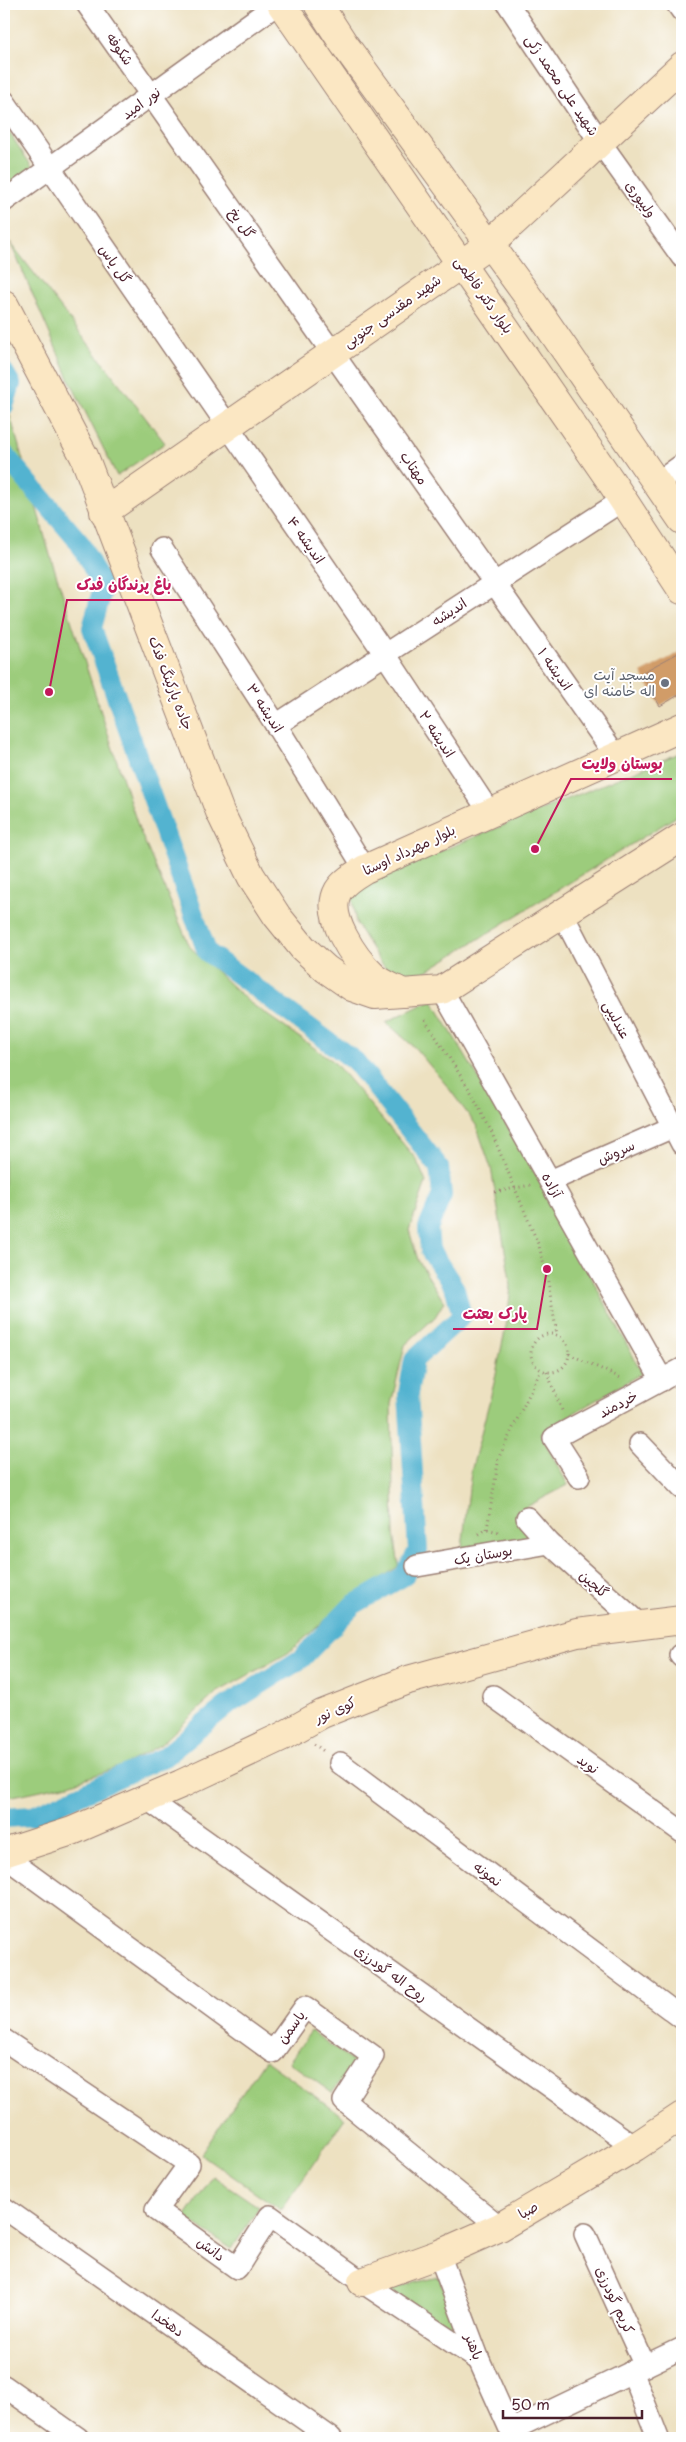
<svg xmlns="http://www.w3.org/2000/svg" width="686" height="2442" font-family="'Playpen Sans','Playpen Sans Arabic',sans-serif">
<rect width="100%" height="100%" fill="#fff"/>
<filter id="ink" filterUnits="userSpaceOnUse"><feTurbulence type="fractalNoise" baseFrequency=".02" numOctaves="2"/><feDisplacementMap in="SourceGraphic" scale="10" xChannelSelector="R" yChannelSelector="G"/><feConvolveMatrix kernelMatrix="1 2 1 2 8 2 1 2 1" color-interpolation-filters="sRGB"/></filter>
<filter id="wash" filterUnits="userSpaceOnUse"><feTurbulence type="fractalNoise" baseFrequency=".0096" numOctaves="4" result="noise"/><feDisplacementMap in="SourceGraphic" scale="20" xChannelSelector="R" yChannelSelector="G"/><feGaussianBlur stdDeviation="1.12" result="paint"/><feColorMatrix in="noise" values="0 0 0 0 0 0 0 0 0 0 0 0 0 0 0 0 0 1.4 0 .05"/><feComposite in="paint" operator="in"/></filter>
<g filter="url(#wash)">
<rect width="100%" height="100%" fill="#ede1c1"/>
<g fill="#9ccc7b" stroke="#737653">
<polygon points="4,125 33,168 4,188"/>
<polygon points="10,242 165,443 117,476 71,383"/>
<polygon points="4,394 50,555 139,829 190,947 250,1003 333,1061 416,1159 426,1182 409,1230 418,1260 444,1302 435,1317 405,1345 391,1404 394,1533 399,1566 342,1605 288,1653 216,1693 160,1745 122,1766 69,1784 4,1798"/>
<polygon points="682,752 682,813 409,982 391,974 378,959 356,923 352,900 358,885"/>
<polygon points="432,1000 545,1190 642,1373 540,1433 568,1485 515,1513 536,1539 462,1548 471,1472 494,1383 507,1321 511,1286 491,1168 476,1125 447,1086 415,1048 386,1022"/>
<polygon points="311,2031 354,2062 332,2093 289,2062"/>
<polygon points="265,2060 345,2118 281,2210 201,2154"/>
<polygon points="213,2176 259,2207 232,2249 185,2218"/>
<polygon points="439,2277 462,2337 388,2289"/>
</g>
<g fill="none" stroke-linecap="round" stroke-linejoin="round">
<g stroke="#52b3d0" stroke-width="20">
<polyline points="4,372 11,384 4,406"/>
<polyline points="4,454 79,542 103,587 92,628 207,952 355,1061 439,1167 442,1195 428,1228 430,1250 455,1289 462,1316 414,1360 408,1394 418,1551 404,1576 353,1605 301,1659 226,1706 164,1757 33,1816 4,1818"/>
</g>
</g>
<g id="blocks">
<polygon fill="#d19c68" points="682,651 682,693 660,706 641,673"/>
</g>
</g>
<g filter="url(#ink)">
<use href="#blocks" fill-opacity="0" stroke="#9c8076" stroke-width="1"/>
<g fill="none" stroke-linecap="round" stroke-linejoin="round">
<defs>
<g id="street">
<polyline points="87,4 616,756"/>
<polyline points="508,4 600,142 682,257"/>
<polyline points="677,4 682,11"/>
<polyline points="4,101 385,654 490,813"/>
<polyline points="4,201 277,4"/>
<polyline points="657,483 682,465"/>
<polyline points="162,549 276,725 365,869"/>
<polyline points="276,725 623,500"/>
<polyline points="562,913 682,1144"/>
<polyline points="442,990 662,1380"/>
<polyline points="550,1181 682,1123"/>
<polyline points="640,1444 682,1488"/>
<polyline points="579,1477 554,1438 682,1369"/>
<polyline points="527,1518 549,1543 640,1625"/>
<polyline points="417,1566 549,1543"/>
<polyline points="680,1655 682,1657"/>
<polyline points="493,1696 682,1832"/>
<polyline points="340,1763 682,2018"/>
<polyline points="147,1799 635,2147"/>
<polyline points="4,1856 273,2052 305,2007 373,2056 344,2101 500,2227"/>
<polyline points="4,2040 189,2164 156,2210 237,2268 270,2216 362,2282 479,2360"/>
<polyline points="4,2208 331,2438"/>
<polyline points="585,2234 645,2366"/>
<polyline points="439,2254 479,2360 514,2438"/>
<polyline points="632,2371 658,2438"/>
<polyline points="4,2386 78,2438"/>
<polyline points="511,2430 682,2348"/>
</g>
<g id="secondary">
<polyline points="281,4 610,480 682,590"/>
<polyline points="318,4 344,44 532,302 682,520"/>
<polyline points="4,304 84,456 220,812 251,876 277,916 303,948 326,969 352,987 375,995 442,990 682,837"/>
<polyline points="104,512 490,244 682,66"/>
<path d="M 403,993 C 394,988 381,983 373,976 C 355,959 324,916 338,891 C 344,881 355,875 365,869 L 682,727"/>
<polyline points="4,1853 72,1831 181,1784 283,1736 322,1714 408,1680 577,1633 682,1620"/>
<polyline points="362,2282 439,2254 500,2227 635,2147 682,2116"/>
</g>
</defs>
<use href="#street" stroke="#9c8076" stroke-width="24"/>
<use href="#secondary" stroke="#9c8076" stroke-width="30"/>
<g stroke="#9c8076" stroke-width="3" stroke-dasharray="1 4" stroke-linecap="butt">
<polyline points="425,1020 471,1092 491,1131 539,1246 547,1276 557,1335"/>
<polyline points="495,1192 531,1185"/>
<circle cx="550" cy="1353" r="19"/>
<polyline points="569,1354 623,1379"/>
<polyline points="547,1372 563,1413"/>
<polyline points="487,1529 499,1457 541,1370"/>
<polyline points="479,1534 487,1529 498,1532"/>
<polyline points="314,1744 325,1752"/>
</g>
<use href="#street" stroke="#fff" stroke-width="21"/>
<use href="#secondary" stroke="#fbe7c3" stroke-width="28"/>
</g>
</g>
<circle fill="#6b7280" stroke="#fff" stroke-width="2" cx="665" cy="683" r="5"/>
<g text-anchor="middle" stroke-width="4" stroke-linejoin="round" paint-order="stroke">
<g font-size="14" fill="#4a1f2b" stroke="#fff">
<text transform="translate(120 49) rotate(55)" y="5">شکوفه</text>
<text transform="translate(562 85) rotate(56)" y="5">شهید علی محمد زکی</text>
<text transform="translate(141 103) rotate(-36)" y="5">نور امید</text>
<text transform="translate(641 199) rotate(54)" y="5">ولیپوری</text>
<text transform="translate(242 223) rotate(55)" y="5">گل یخ</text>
<text transform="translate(115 264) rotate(55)" y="5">گل یاس</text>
<text transform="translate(484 295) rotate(55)" y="5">بلوار دکتر فاطمی</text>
<text transform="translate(392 311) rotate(-35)" y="5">شهید مقدسی جنوبی</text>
<text transform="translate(414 468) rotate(55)" y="5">مهتاب</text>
<text transform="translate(306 540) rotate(55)" y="5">اندیشه ۴</text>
<text transform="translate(449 612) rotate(-33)" y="5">اندیشه</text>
<text transform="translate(555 669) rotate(55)" y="5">اندیشه ۱</text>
<text transform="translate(171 683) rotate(69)" y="5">جاده پارکینگ فدک</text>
<text transform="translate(265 708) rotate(57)" y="5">اندیشه ۳</text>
<text transform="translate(437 734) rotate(57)" y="5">اندیشه ۲</text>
<text transform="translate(409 850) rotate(-25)" y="5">بلوار مهرداد اوستا</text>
<text transform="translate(617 1020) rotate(62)" y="5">عندلیبی</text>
<text transform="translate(616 1152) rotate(-24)" y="5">سروش</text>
<text transform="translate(552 1185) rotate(61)" y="5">آزاده</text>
<text transform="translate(618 1404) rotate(-28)" y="5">خردمند</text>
<text transform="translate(483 1555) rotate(-10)" y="5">بوستان یک</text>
<text transform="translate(594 1584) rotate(42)" y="5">گلچین</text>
<text transform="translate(335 1710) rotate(-24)" y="5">کوی نور</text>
<text transform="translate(588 1764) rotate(36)" y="5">نوید</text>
<text transform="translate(488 1874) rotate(37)" y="5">نمونه</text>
<text transform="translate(391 1973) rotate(36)" y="5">روح اله گودرزی</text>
<text transform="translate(291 2027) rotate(-54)" y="5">یاسمن</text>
<text transform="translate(528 2210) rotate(-31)" y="5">صبا</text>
<text transform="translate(211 2249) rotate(36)" y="5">دانش</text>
<text transform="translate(615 2300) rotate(65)" y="5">کریم گودرزی</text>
<text transform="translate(168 2323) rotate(35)" y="5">دهخدا</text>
<text transform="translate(474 2347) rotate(69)" y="5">باهنر</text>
</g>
<g font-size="14" fill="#5b616d" stroke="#fff" text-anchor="end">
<text x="655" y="680">مسجد آیت<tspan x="655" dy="16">اله خامنه ای</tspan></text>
</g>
</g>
<path fill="none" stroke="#c2185b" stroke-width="2" d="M49 692L67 600H182M535 849L571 779H672M547 1269L537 1329H453"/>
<g fill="#c2185b" stroke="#fff" stroke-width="2">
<circle cx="49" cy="692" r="5"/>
<circle cx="535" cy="849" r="5"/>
<circle cx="547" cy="1269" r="5"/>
</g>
<g font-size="15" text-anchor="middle" font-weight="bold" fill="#c2185b" stroke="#fff" stroke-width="4" stroke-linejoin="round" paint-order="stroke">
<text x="124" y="590">باغ پرندگان فدک</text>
<text x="622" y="769">بوستان ولایت</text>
<text x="495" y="1319">پارک بعثت</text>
</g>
<rect width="686" height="2442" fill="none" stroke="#fff" stroke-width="20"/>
<path d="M503 2410v8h139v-8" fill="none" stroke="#4a1f2b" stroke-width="2.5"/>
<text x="511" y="2410" font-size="15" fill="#4a1f2b" stroke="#ffffff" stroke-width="4" paint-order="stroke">50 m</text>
</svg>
